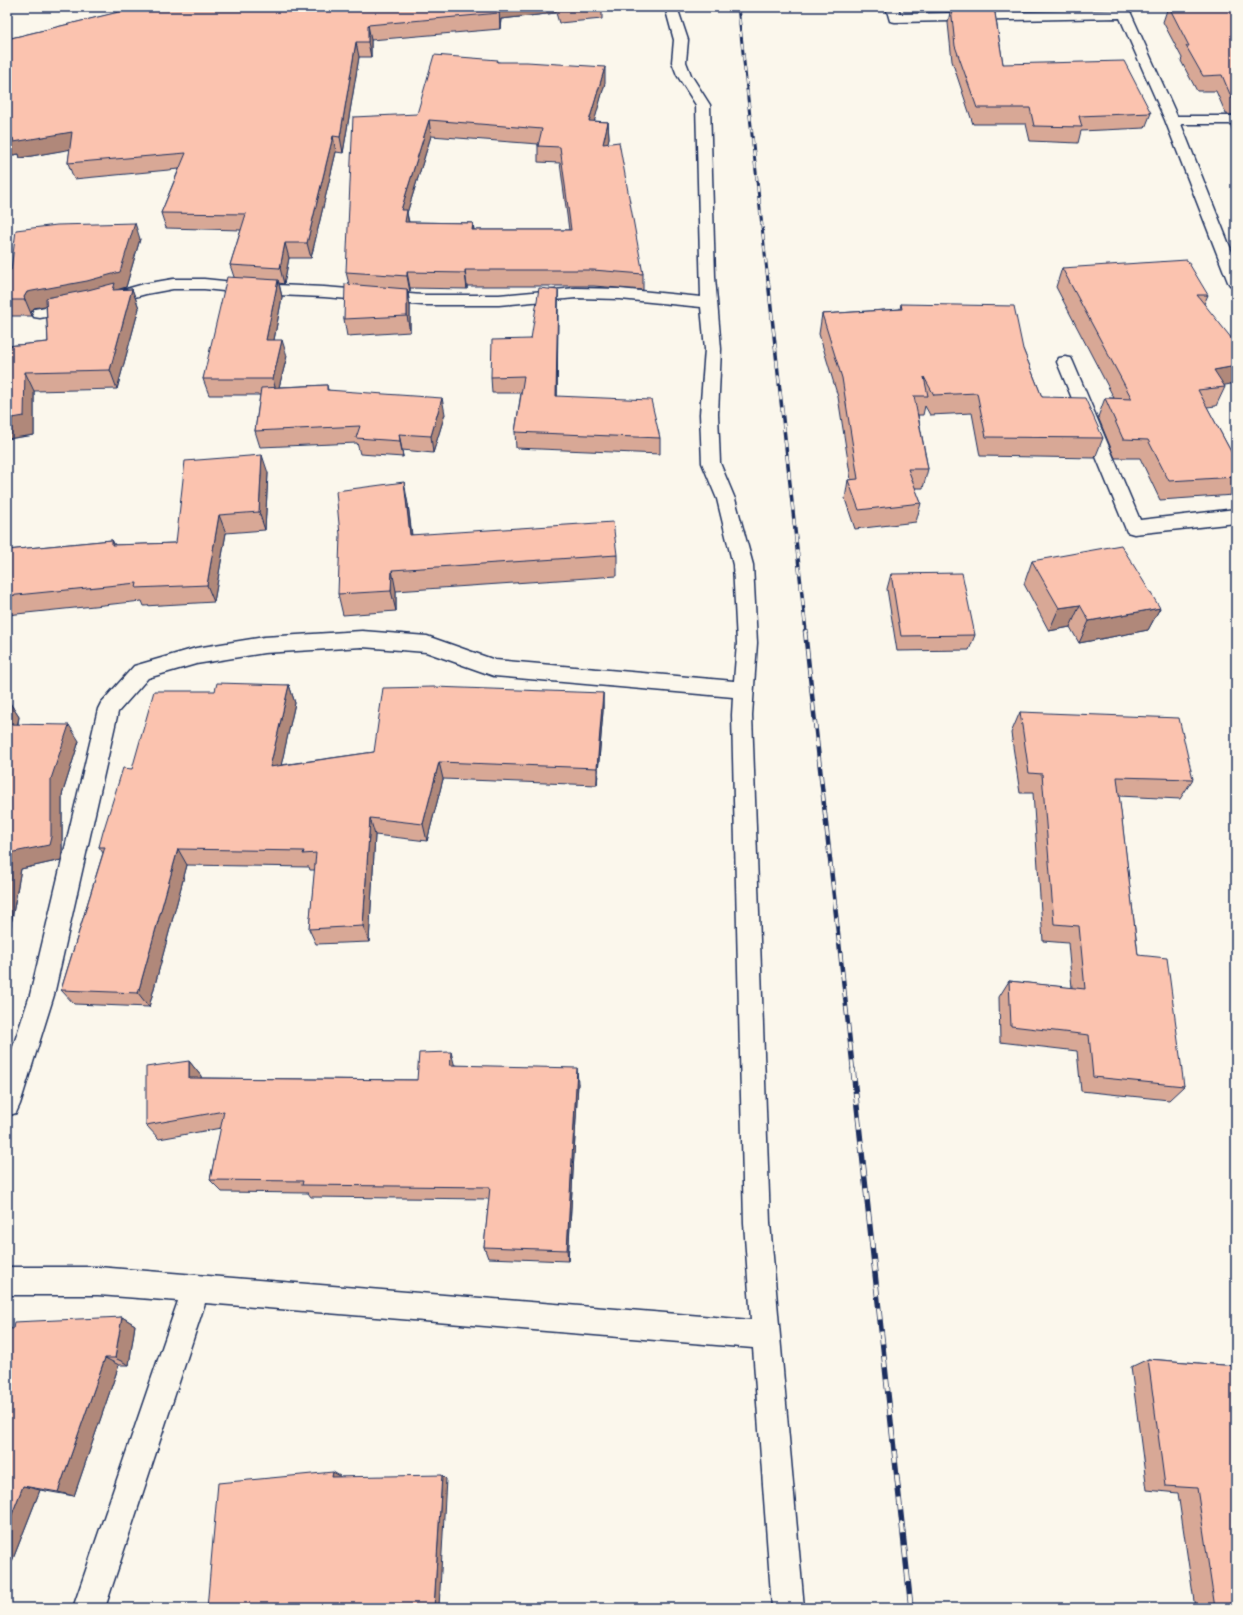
<svg xmlns="http://www.w3.org/2000/svg" width="1243" height="1615" font-family="'Comic Neue',sans-serif">
<rect width="100%" height="100%" fill="#fbf7ec"/>
<filter id="ink" filterUnits="userSpaceOnUse"><feTurbulence type="fractalNoise" baseFrequency=".025" numOctaves="2"/><feDisplacementMap in="SourceGraphic" scale="8" xChannelSelector="R" yChannelSelector="G"/><feConvolveMatrix kernelMatrix="1 2 1 2 8 2 1 2 1" color-interpolation-filters="sRGB"/></filter>
<g filter="url(#ink)">
<g fill="none" stroke-linecap="round" stroke-linejoin="round">
<defs>
<g id="minor">
<polygon points="665,7 677,7 688,40 686,62 691,75 710,105 715,277 721,349 718,414 720,463 735,499 753,565 757,643 752,715 770,1223 804,1608 772,1608 753,1348 205,1303 105,1608 73,1608 178,1301 98,1295 7,1295 7,1267 98,1267 751,1320 744,1223 732,715 733,697 494,676 426,652 362,647 264,653 196,664 148,678 118,712 54,995 20,1104 16,1113 7,1116 7,1065 30,995 98,709 101,703 134,666 196,648 264,637 362,631 427,636 495,660 734,681 737,643 733,565 717,499 702,463 700,414 705,349 701,307 620,299 576,298 499,305 422,305 324,297 253,294 204,289 173,289 146,294 95,308 40,318 34,317 32,313 34,309 40,308 94,298 144,284 173,279 204,279 253,284 324,287 422,295 499,295 576,288 620,289 701,297 696,105 677,75 672,62 674,40"/>
<polygon points="886,7 898,7 900,14 1117,10 1116,7 1128,7 1177,116 1236,116 1236,124 1181,124 1236,262 1236,287 1230,285 1228,282 1165,120 1120,18 895,22 890,21"/>
<polygon points="1065,357 1071,358 1073,362 1140,520 1236,509 1236,523 1134,534 1127,532 1057,362 1059,358"/>
</g>
</defs>
<use href="#minor" stroke="#1b2f5e" stroke-width="3"/>
<use href="#minor" fill="#fbf7ec" fill-rule="evenodd"/>
<defs>
<polyline id="rail-far3" points="738,7 768,281"/>
<polyline id="rail-far2" points="768,280 806,632"/>
<polyline id="rail-far1" points="805,631 853,1070"/>
<polyline id="rail" points="853,1069 911,1608"/>
</defs>
<use href="#rail-far3" stroke="#1b2f5e" stroke-width="3"/>
<use href="#rail-far2" stroke="#1b2f5e" stroke-width="3.5"/>
<use href="#rail-far1" stroke="#1b2f5e" stroke-width="4.5"/>
<use href="#rail" stroke="#1b2f5e" stroke-width="5.5"/>
<use href="#rail-far3" stroke="#fbf7ec" stroke-width="2" stroke-dasharray="6" stroke-linecap="butt"/>
<use href="#rail-far2" stroke="#fbf7ec" stroke-width="2.5" stroke-dasharray="8" stroke-linecap="butt"/>
<use href="#rail-far1" stroke="#fbf7ec" stroke-width="3" stroke-dasharray="9" stroke-linecap="butt"/>
<use href="#rail" stroke="#fbf7ec" stroke-width="4" stroke-dasharray="12" stroke-linecap="butt"/>
</g>
<g fill="#d8a896" stroke="#1b2f5e" fill-rule="evenodd">
<polygon points="126,7 602,7 602,19 559,23 556,13 501,19 500,29 371,40 371,57 359,57 343,153 336,152 311,258 289,258 284,284 279,283 282,297 274,340 287,356 279,387 327,385 328,390 445,414 433,453 402,450 403,457 360,454 357,443 260,447 255,431 260,395 209,395 203,379 234,277 230,265 241,230 166,228 161,213 179,169 74,179 68,163 70,149 20,158 19,154 7,156 7,39 128,10"/>
<polygon points="946,7 994,7 1003,64 1151,113 1145,128 1081,131 1078,143 1030,141 1026,124 973,124 952,61 948,23 950,12 946,12"/>
<polygon points="1168,7 1236,7 1236,138 1231,126 1235,115 1226,114 1216,91 1197,91 1181,61 1182,58 1163,22"/>
<path d="M 498,62 L 605,83 L 594,121 L 608,122 L 609,138 L 607,144 L 643,274 L 643,290 L 594,286 L 467,286 L 467,289 L 410,288 L 410,292 L 408,292 L 410,306 L 410,332 L 347,336 L 344,319 L 349,284 L 346,272 L 417,114 ZM 431,136 L 538,144 L 538,162 L 560,163 L 569,230 L 474,230 L 473,223 L 409,222 L 407,213 Z"/>
<polygon points="140,239 126,287 118,290 132,289 139,308 117,389 34,391 34,435 7,439 7,346 48,342 46,305 34,308 31,312 32,316 7,316 7,270"/>
<polygon points="1062,268 1208,295 1204,304 1224,385 1225,387 1216,406 1207,407 1236,461 1236,491 1234,495 1160,500 1140,458 1115,458 1098,417 1105,398 1114,398 1056,287"/>
<polygon points="558,290 558,306 557,396 660,438 660,454 516,448 515,432 521,393 492,393 491,377 531,339"/>
<polygon points="901,304 1023,349 1042,397 1103,438 1095,458 980,456 972,413 930,415 925,406 923,415 918,415 928,469 923,488 915,488 921,503 916,522 855,529 845,499 848,480 851,480 838,397 819,334 822,314 900,309"/>
<polygon points="268,473 265,530 226,533 214,602 144,606 142,601 7,615 7,550 112,540 115,545 176,543"/>
<polygon points="408,504 412,535 617,555 617,576 396,591 396,611 343,615 338,594"/>
<polygon points="1032,561 1160,608 1148,630 1079,643 1070,627 1049,631 1024,584"/>
<polygon points="891,574 975,635 969,650 897,651 887,589"/>
<polygon points="289,685 295,703 281,765 374,752 603,693 603,711 597,785 443,779 427,841 375,835 369,942 316,944 309,929 315,870 310,870 309,867 187,865 149,1007 74,1004 61,990 103,853 99,847 132,769 215,691"/>
<polygon points="7,700 8,700 19,717 18,724 79,741 62,795 62,852 61,860 21,869 10,930 7,930"/>
<polygon points="1020,712 1193,779 1180,799 1119,796 1138,955 1184,1086 1169,1100 1081,1091 1077,1051 1000,1042 999,997 1009,981 1072,988 1068,943 1043,941 1033,793 1020,793 1011,733"/>
<polygon points="189,1061 201,1076 201,1078 417,1080 455,1065 578,1083 568,1261 488,1258 484,1247 489,1199 311,1197 308,1193 222,1192 210,1180 221,1128 159,1139 146,1125"/>
<polygon points="122,1317 135,1325 129,1365 119,1365 74,1496 40,1490 7,1574 13,1329"/>
<polygon points="1148,1359 1236,1366 1236,1608 1195,1608 1178,1493 1147,1490 1131,1367"/>
</g>
<g fill="#b0887a" stroke="#1b2f5e">
<polygon points="499,7 556,7 556,13 501,19 500,29"/>
<polygon points="368,25 371,40 371,57 368,42"/>
<polygon points="356,42 359,57 343,153 340,137"/>
<polygon points="605,67 605,83 590,137 589,121"/>
<polygon points="429,120 431,136 407,213 409,226 405,222 401,210"/>
<polygon points="608,122 609,138 604,160 603,144"/>
<polygon points="72,132 78,148 20,158 19,154 7,156 7,139"/>
<polygon points="333,136 336,152 311,258 307,243"/>
<polygon points="135,223 140,239 126,287 94,297 34,308 31,312 32,316 24,297 27,292"/>
<polygon points="473,223 475,239 472,230"/>
<polygon points="285,243 289,258 284,284 280,268"/>
<polygon points="465,270 467,286 467,289 465,273"/>
<polygon points="407,272 410,288 410,292 407,276"/>
<polygon points="278,280 282,297 271,356 266,340"/>
<polygon points="132,289 139,308 117,389 110,370"/>
<polygon points="407,289 410,306 410,332 407,316"/>
<polygon points="558,290 558,306 557,412 556,396"/>
<polygon points="282,340 287,356 277,395 273,379"/>
<polygon points="1236,366 1236,383 1205,389 1214,370"/>
<polygon points="25,372 34,391 34,435 7,439 7,419"/>
<polygon points="442,398 445,414 433,453 431,436"/>
<polygon points="399,434 402,450 403,457 400,441"/>
<polygon points="262,455 268,473 265,530 259,512"/>
<polygon points="404,482 408,504 414,557 410,535"/>
<polygon points="219,515 226,533 214,602 207,585"/>
<polygon points="112,540 121,558 112,545"/>
<polygon points="392,570 396,591 396,611 391,591"/>
<polygon points="1080,605 1070,627 1049,631 1059,608"/>
<polygon points="1160,608 1148,630 1079,643 1089,621"/>
<polygon points="289,685 295,703 277,784 270,767"/>
<polygon points="603,693 603,711 597,785 597,768"/>
<polygon points="8,700 19,717 14,740 7,730 7,703"/>
<polygon points="69,725 79,741 62,795 62,852 61,860 21,869 10,930 7,927 7,863 9,853"/>
<polygon points="439,762 443,779 427,841 423,824"/>
<polygon points="370,818 375,835 369,942 363,926"/>
<polygon points="178,849 187,865 149,1007 138,993"/>
<polygon points="451,1052 455,1067 450,1065"/>
<polygon points="189,1061 201,1076 201,1092 189,1078"/>
<polygon points="577,1068 578,1083 568,1261 567,1250"/>
<polygon points="122,1317 135,1325 129,1365 115,1358"/>
<polygon points="105,1358 119,1365 74,1496 58,1492"/>
<polygon points="333,1472 340,1476 340,1481 332,1477"/>
<polygon points="442,1475 446,1479 439,1608 434,1608"/>
<polygon points="23,1486 40,1490 7,1574 7,1527"/>
</g>
<g fill="#fbc3af" stroke="#1b2f5e" fill-rule="evenodd">
<polygon points="130,7 499,7 499,13 368,25 368,42 356,42 340,137 333,136 307,243 285,243 280,268 230,265 246,214 161,213 186,153 68,163 72,132 14,142 13,138 7,139 7,39 131,9"/>
<polygon points="951,7 994,7 1003,64 1124,61 1151,113 1079,116 1082,127 1034,126 1030,108 977,108 955,46"/>
<polygon points="1169,7 1236,7 1236,99 1232,99 1222,75 1203,76 1186,46 1189,46"/>
<path d="M 434,55 L 498,60 L 497,62 L 527,62 L 605,67 L 589,121 L 608,122 L 603,144 L 619,142 L 643,274 L 593,270 L 465,270 L 465,273 L 407,272 L 407,276 L 346,272 L 353,117 L 417,114 ZM 429,120 L 542,129 L 538,146 L 560,147 L 571,230 L 472,230 L 473,223 L 405,222 L 407,210 L 401,210 Z"/>
<polygon points="135,223 120,272 87,281 27,292 24,297 25,300 7,300 7,270 11,270 16,230 57,225"/>
<polygon points="1187,260 1208,295 1197,295 1236,344 1236,366 1214,370 1225,387 1198,390 1236,461 1236,477 1169,481 1148,440 1123,439 1105,398 1132,399 1062,268"/>
<polygon points="227,277 278,280 266,340 282,340 273,379 203,379"/>
<polygon points="115,283 113,290 132,289 110,370 25,372 24,416 7,419 7,346 48,342 46,298 88,290"/>
<polygon points="345,284 407,289 407,316 344,319"/>
<polygon points="539,288 558,290 556,396 651,400 660,438 515,432 524,376 491,377 492,340 531,339"/>
<polygon points="901,304 1014,306 1023,349 1042,397 1085,398 1103,438 986,437 977,393 934,395 924,377 928,396 914,396 928,469 908,469 921,503 859,510 848,480 858,479 842,378 822,314 902,309"/>
<polygon points="327,385 327,390 442,398 431,436 399,434 400,441 356,438 360,426 255,431 261,388"/>
<polygon points="262,455 259,512 219,515 207,585 136,588 137,583 7,596 7,550 112,540 112,545 176,543 185,461"/>
<polygon points="404,482 410,535 613,522 617,555 392,570 391,591 338,594 340,535 336,491"/>
<polygon points="1121,545 1160,608 1089,621 1080,605 1059,608 1032,561"/>
<polygon points="962,573 975,635 901,636 891,574"/>
<polygon points="217,683 289,685 270,767 374,752 383,688 434,687 603,693 597,768 439,762 423,824 370,818 363,926 309,929 316,853 303,854 304,851 178,849 138,993 61,990 105,847 99,847 103,832 123,768 132,769 154,691 215,691"/>
<polygon points="1020,712 1179,718 1193,779 1117,777 1138,955 1167,958 1184,1086 1093,1077 1089,1035 1011,1026 1009,981 1085,989 1079,926 1054,924 1042,774 1029,773"/>
<polygon points="7,724 69,725 51,779 51,837 49,845 9,853 7,863"/>
<polygon points="451,1052 450,1065 577,1068 567,1250 484,1247 490,1187 302,1185 303,1181 210,1180 224,1111 146,1125 146,1067 189,1061 189,1078 417,1080 419,1053"/>
<polygon points="122,1317 115,1358 105,1358 58,1492 23,1486 7,1527 7,1328 13,1329 14,1322"/>
<polygon points="1148,1359 1236,1366 1236,1608 1215,1608 1197,1488 1165,1486"/>
<polygon points="333,1472 332,1477 442,1475 434,1608 207,1608 218,1483"/>
</g>
</g>
<rect width="1243" height="1615" fill="none" stroke="#fbf7ec" stroke-width="24"/>
<rect x="12" y="12" width="1219" height="1591" fill="none" stroke="#1b2f5e" stroke-width="1.5" filter="url(#ink)"/>
</svg>
